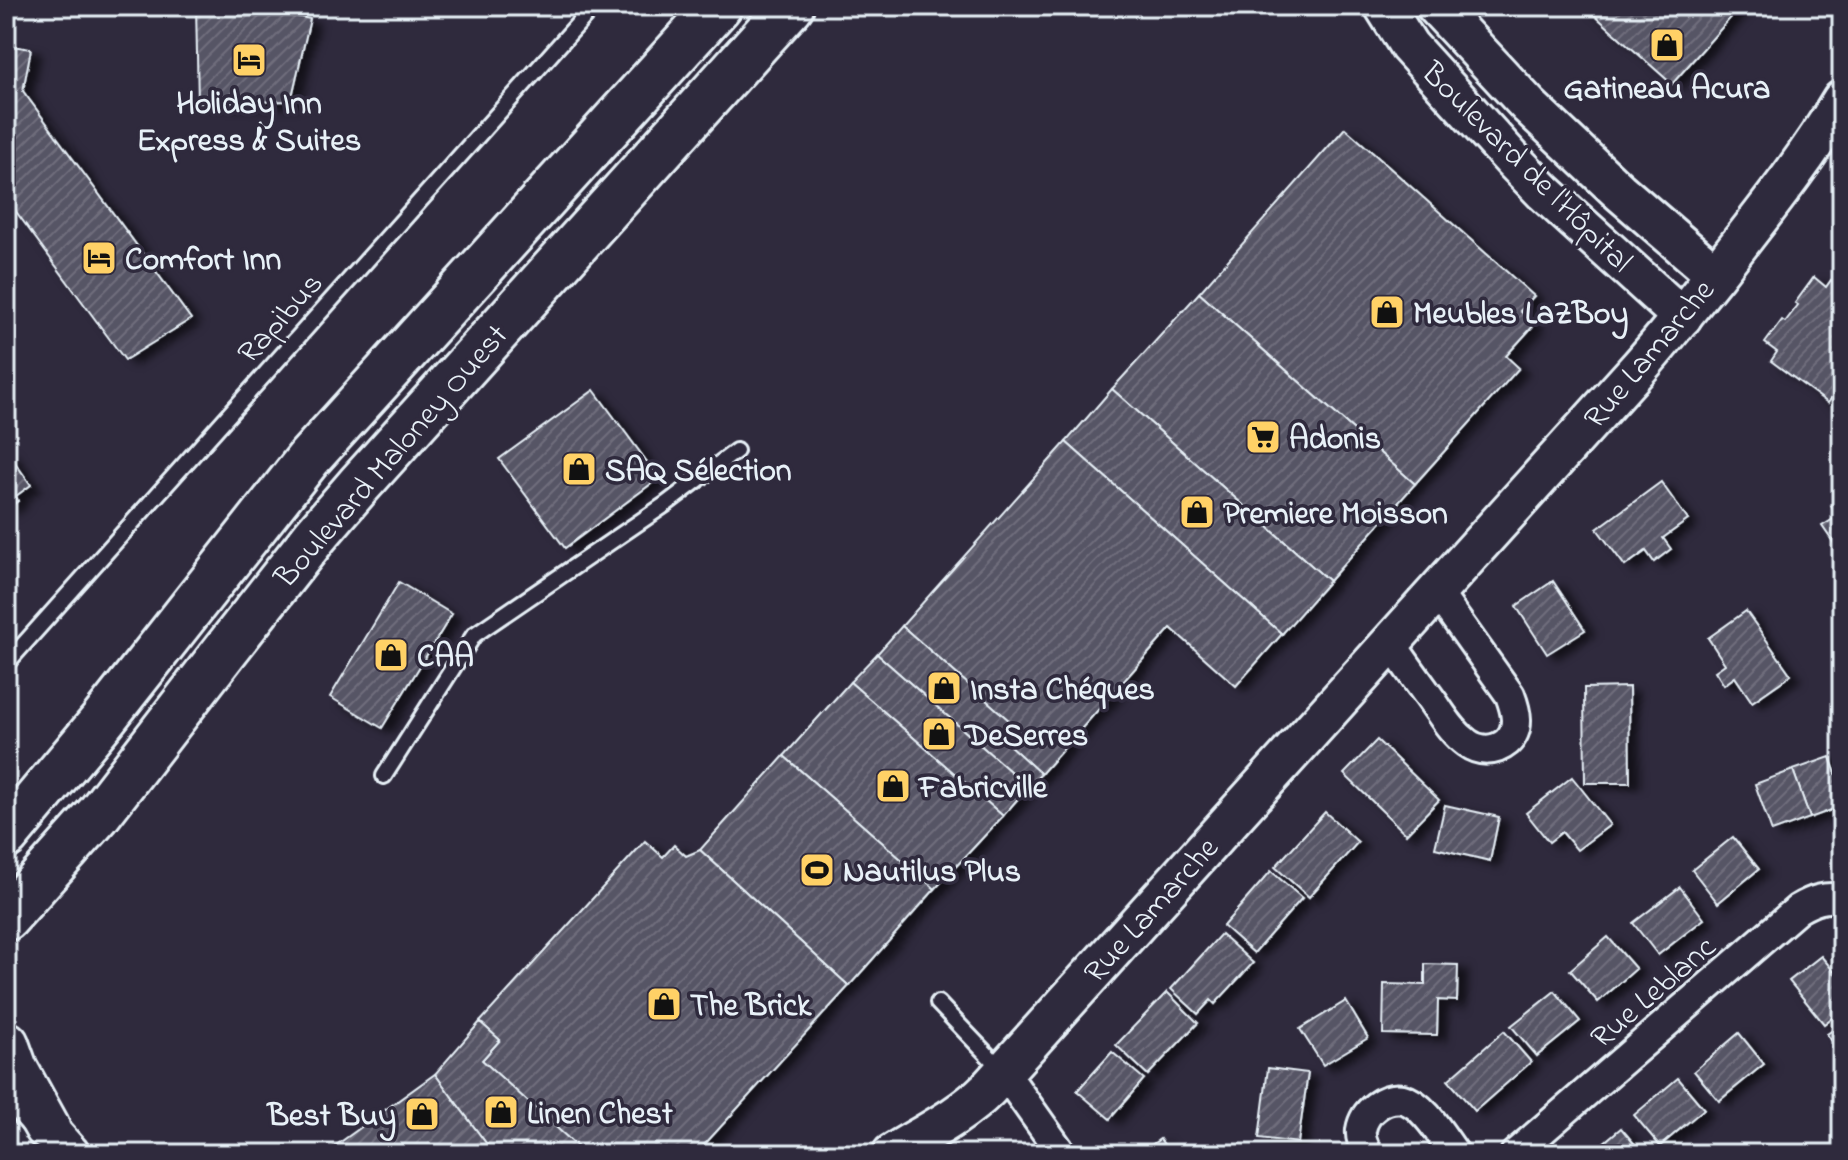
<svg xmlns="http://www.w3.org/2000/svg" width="1848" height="1160" font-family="'Indie Flower',sans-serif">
<defs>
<pattern id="building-hatch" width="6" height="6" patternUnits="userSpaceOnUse" patternTransform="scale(2)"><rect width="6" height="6" fill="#575565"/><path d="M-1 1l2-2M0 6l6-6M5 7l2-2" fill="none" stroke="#6f6e7c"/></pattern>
<filter id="shadow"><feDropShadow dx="9" dy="5" stdDeviation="4" flood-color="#0009"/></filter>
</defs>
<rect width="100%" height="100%" fill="#2f2a3d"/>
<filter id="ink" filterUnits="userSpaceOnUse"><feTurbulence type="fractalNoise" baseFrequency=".0125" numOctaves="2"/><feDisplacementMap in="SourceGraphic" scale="16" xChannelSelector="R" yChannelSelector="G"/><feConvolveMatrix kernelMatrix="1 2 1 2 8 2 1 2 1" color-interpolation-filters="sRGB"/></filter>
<g filter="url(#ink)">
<g fill="url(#building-hatch)" stroke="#e8f1f8" stroke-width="2" filter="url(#shadow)">
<polygon points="196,6 290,6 291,15 310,19 291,101 198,103"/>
<polygon points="1584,6 1741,6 1672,84"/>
<polygon points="6,45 31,49 23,91 191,319 125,360 6,198"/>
<polygon points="1345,128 1534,296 1520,311 1535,324 1506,356 1519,368 1415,484 1199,293"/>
<polygon points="1814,277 1826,287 1831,280 1842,288 1842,398 1835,393 1828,403 1771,361 1777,352 1765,343 1782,320 1785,322 1798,305 1795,303"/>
<polygon points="1199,293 1415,484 1329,581 1112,389"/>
<polygon points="1112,389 1329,581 1282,634 1066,442"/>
<polygon points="594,390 659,478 565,548 499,459"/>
<polygon points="1066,442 1282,634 1236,686 1171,628 1041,774 999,736 1011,722 902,626"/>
<polygon points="6,450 31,485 16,496 18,501 6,510"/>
<polygon points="1661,482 1688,520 1663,538 1671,549 1654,562 1646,551 1625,566 1597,529"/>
<polygon points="1842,499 1842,555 1822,526 1838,516 1831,506"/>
<polygon points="1553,581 1585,630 1547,654 1516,606"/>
<polygon points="399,582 452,614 382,728 330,697"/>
<polygon points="1746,611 1791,675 1752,702 1735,677 1724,685 1715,671 1725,664 1708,638"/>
<polygon points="902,626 1011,722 999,736 1041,774 1028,787 877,654"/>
<polygon points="877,654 1028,787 1003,816 850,682"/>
<polygon points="850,682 1003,816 935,889 784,756"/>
<polygon points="1629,687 1630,783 1585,783 1584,688"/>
<polygon points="1377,740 1439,800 1406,834 1344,774"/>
<polygon points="784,756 935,889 849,986 700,850"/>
<polygon points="1830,757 1842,790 1842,806 1810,818 1793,770"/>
<polygon points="1793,770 1810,818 1772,832 1755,784"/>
<polygon points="1572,777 1610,825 1577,850 1562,832 1549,842 1526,813"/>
<polygon points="1445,805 1499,817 1490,861 1435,848"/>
<polygon points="1325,812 1358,842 1309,897 1275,867"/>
<polygon points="1733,837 1759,869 1718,903 1692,870"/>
<polygon points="645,841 663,857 674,845 686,856 700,850 849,986 696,1154 585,1154 482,1060 500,1040 480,1022"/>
<polygon points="1271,871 1302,898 1254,953 1223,926"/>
<polygon points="1680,887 1704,919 1658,955 1633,923"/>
<polygon points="1221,934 1253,963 1215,1004 1211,1000 1198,1014 1171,989"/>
<polygon points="1608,937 1636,969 1598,1002 1570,970"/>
<polygon points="1821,956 1842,981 1842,1010 1824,1024 1789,981"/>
<polygon points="1425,964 1458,965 1457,1001 1438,1000 1437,1035 1383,1034 1384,984 1425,985"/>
<polygon points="1555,991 1580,1021 1537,1056 1511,1026"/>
<polygon points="1167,992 1198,1023 1148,1075 1116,1045"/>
<polygon points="1346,1001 1368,1038 1323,1065 1300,1029"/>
<polygon points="480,1022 500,1040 482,1060 580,1149 574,1154 494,1154 435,1074"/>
<polygon points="1842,1024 1842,1056 1827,1034"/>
<polygon points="1504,1031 1531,1062 1475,1111 1448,1080"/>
<polygon points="1739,1033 1764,1064 1719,1101 1694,1071"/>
<polygon points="1112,1052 1144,1079 1110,1119 1077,1091"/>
<polygon points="1268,1068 1308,1073 1298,1143 1259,1138"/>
<polygon points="435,1074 494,1154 324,1154"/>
<polygon points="1678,1078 1704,1109 1660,1146 1634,1115"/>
<polygon points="1621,1128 1643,1154 1590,1154"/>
<polygon points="1160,1139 1171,1154 1139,1154"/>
</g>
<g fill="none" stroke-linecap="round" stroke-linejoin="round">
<defs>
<g id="lane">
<polyline points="6,664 594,6"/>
<polyline points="384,776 474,635 666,504 736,451"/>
<polyline points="938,1003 1001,1069"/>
</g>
<g id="street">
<path d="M 1391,643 C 1405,664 1420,684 1435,705 C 1444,718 1453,733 1467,743 C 1479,752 1495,752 1507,742 C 1521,729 1516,711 1510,695 L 1436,591"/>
<polyline points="1004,1072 1062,1154"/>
<path d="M 1368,1154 C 1364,1147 1360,1138 1361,1130 C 1364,1111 1384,1096 1403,1099 C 1424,1104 1443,1138 1455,1154"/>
<path d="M 1515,1154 L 1798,909 C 1813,900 1825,896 1842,899"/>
</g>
<g id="secondary">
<polyline points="1384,6 1409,46 1512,159 1544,192 1682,317"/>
<polyline points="1436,6 1529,106 1619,191 1715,274"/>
<polyline points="27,1105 70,1154"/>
<path d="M 892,1154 C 924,1134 961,1116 988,1089 L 1634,373 C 1663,341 1689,307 1716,274 C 1760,217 1805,162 1842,100"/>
</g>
<g id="primary">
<polyline points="6,836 102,721 309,458 719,6"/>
<polyline points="6,918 98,815 224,652 315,536 358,486 791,6"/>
<polyline points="6,1044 15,1069 47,1127"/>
</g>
</defs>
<use href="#lane" stroke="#e8f1f8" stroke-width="20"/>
<use href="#street" stroke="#e8f1f8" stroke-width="34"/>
<use href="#secondary" stroke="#e8f1f8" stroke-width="44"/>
<use href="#primary" stroke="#e8f1f8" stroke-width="50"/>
<use href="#lane" stroke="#2f2a3d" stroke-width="14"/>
<use href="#street" stroke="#2f2a3d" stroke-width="28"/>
<use href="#secondary" stroke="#2f2a3d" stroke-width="38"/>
<use href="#primary" stroke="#2f2a3d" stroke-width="44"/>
</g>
</g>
<defs>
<symbol id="shop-square" viewBox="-11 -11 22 22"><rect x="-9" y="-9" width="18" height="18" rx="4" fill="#ffd166" stroke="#2f2a3d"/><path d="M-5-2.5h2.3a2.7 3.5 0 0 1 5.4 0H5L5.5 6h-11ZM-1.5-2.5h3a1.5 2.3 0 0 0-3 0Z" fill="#111"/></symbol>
<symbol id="hotel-square" viewBox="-11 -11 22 22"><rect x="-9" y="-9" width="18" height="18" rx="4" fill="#ffd166" stroke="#2f2a3d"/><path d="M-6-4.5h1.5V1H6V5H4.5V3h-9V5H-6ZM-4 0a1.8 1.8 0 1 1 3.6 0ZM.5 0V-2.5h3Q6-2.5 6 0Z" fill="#111"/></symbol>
<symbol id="supermarket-square" viewBox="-11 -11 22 22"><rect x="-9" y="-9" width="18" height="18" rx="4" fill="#ffd166" stroke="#2f2a3d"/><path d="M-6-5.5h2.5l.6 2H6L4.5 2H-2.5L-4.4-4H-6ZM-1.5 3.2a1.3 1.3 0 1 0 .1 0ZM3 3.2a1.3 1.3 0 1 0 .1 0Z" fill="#111"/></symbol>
<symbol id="stadium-square" viewBox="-11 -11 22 22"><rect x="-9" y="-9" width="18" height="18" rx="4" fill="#ffd166" stroke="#2f2a3d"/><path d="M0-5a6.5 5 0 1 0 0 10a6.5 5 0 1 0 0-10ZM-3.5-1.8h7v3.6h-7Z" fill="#111"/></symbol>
</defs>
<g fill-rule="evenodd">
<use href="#shop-square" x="1647" y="25" width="40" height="40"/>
<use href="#hotel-square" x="229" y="40" width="40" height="40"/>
<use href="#hotel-square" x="79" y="238" width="40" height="40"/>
<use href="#shop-square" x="1367" y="292" width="40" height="40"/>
<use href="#supermarket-square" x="1243" y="417" width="40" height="40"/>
<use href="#shop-square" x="559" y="449" width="40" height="40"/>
<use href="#shop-square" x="1177" y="492" width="40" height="40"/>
<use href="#shop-square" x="371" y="635" width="40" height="40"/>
<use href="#shop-square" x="924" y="668" width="40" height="40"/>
<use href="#shop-square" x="919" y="714" width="40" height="40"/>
<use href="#shop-square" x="873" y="766" width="40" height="40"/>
<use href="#stadium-square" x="797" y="850" width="40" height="40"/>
<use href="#shop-square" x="644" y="984" width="40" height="40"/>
<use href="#shop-square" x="481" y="1092" width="40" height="40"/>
<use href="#shop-square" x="402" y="1094" width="40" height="40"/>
</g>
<g text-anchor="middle" stroke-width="7" stroke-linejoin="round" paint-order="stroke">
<g font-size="32" font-weight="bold" fill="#e8f1f8" stroke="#2f2a3d" text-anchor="start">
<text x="1667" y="98" text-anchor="middle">Gatineau Acura</text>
<text x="249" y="113" text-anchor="middle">Holiday Inn<tspan x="249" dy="37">Express &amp; Suites</tspan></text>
<text x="125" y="269">Comfort Inn</text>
<text x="1413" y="323">Meubles LaZBoy</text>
<text x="1289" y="448">Adonis</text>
<text x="605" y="480">SAQ Sélection</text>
<text x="1223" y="523">Premiere Moisson</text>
<text x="417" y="666">CAA</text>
<text x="970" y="699">Insta Chéques</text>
<text x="965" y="745">DeSerres</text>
<text x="919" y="797">Fabricville</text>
<text x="843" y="881">Nautilus Plus</text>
<text x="690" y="1015">The Brick</text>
<text x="527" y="1123">Linen Chest</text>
<text x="396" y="1125" text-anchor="end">Best Buy</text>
</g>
<g font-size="32" fill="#e8f1f8" stroke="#2f2a3d">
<text transform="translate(1528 166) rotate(45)" y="11">Boulevard de l'Hôpital</text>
<text transform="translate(279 317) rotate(-48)" y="11">Rapibus</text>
<text transform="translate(1648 353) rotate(-50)" y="11">Rue Lamarche</text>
<text transform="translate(390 455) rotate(-49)" y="11">Boulevard Maloney Ouest</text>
<text transform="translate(1150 909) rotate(-48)" y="11">Rue Lamarche</text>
<text transform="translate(1652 991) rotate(-41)" y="11">Rue Leblanc</text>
</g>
</g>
<rect width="1848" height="1160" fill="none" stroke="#2f2a3d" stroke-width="32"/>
<rect x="16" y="16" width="1816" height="1128" fill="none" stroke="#e8f1f8" stroke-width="3" filter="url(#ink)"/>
</svg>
